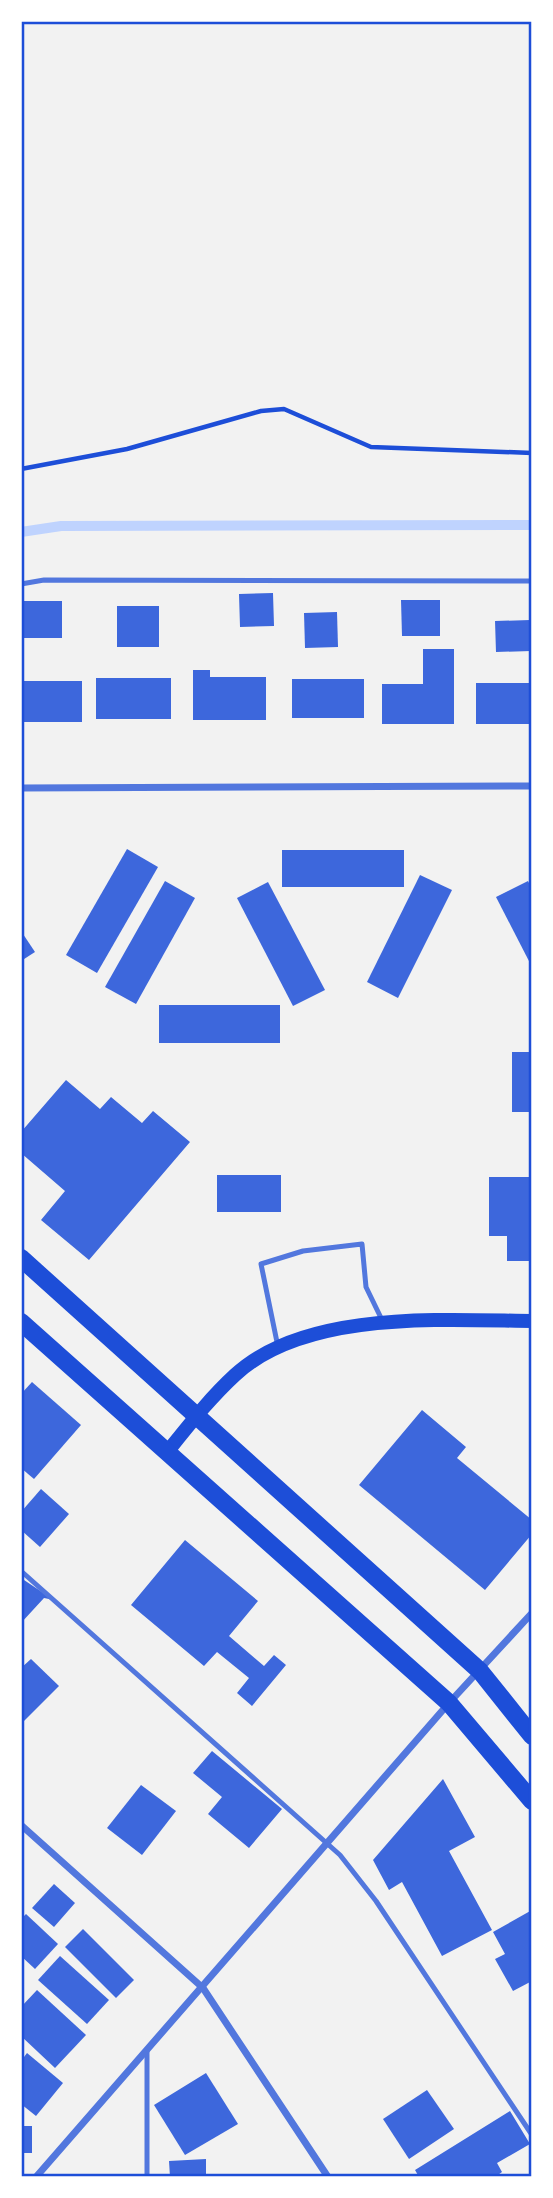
<svg xmlns="http://www.w3.org/2000/svg" width="553" height="2198" font-family="'DejaVu Sans',sans-serif">
<rect width="100%" height="100%" fill="#f2f2f2"/>
<g fill="none" stroke-linecap="round" stroke-linejoin="round">
<polyline stroke="#bfd3fe" stroke-width="10" points="21,532 61,526 532,525"/>
</g>
<g fill="#3d67dc">
<polygon points="273,593 274,626 240,627 239,594"/>
<polygon points="401,600 440,600 440,636 402,636"/>
<rect x="21" y="601" width="41" height="37"/>
<rect x="117" y="606" width="42" height="41"/>
<polygon points="337,612 338,647 305,648 304,613"/>
<polygon points="530,620 531,651 496,652 495,621"/>
<polygon points="423,649 454,649 454,724 382,724 382,684 423,684"/>
<polygon points="193,670 210,670 210,677 266,677 266,720 193,720"/>
<rect x="96" y="678" width="75" height="41"/>
<rect x="292" y="679" width="72" height="39"/>
<rect x="21" y="681" width="61" height="41"/>
<rect x="476" y="683" width="56" height="41"/>
<polygon points="127,849 158,867 97,973 66,955"/>
<rect x="282" y="850" width="122" height="37"/>
<polygon points="420,875 452,890 398,998 367,982"/>
<polygon points="165,881 195,898 136,1004 105,987"/>
<polygon points="528,881 532,889 532,967 496,897"/>
<polygon points="268,882 325,990 293,1006 237,898"/>
<polygon points="21,931 35,952 21,961"/>
<rect x="159" y="1005" width="121" height="38"/>
<rect x="512" y="1052" width="20" height="60"/>
<polygon points="66,1080 100,1109 111,1097 142,1123 153,1111 190,1142 89,1260 41,1220 65,1191 21,1153 21,1132"/>
<rect x="217" y="1175" width="64" height="37"/>
<polygon points="489,1177 532,1177 532,1261 507,1261 507,1236 489,1236"/>
<polygon points="32,1382 81,1425 34,1479 21,1468 21,1394"/>
<polygon points="422,1410 466,1447 457,1458 532,1520 532,1534 485,1590 359,1485"/>
<polygon points="41,1489 69,1514 40,1547 21,1530 21,1512"/>
<polygon points="185,1540 258,1601 229,1636 264,1666 274,1655 286,1665 252,1706 237,1693 249,1678 217,1652 204,1666 131,1605"/>
<polygon points="21,1578 54,1600 44,1598 21,1623"/>
<polygon points="31,1659 59,1686 21,1724 21,1668"/>
<polygon points="212,1751 282,1809 249,1848 208,1814 222,1797 193,1773"/>
<polygon points="443,1779 475,1837 449,1851 492,1930 442,1956 402,1882 389,1890 373,1860"/>
<polygon points="141,1785 176,1811 142,1855 107,1828"/>
<polygon points="54,1884 75,1903 54,1927 32,1908"/>
<polygon points="532,1910 532,1981 513,1991 495,1959 505,1954 493,1932"/>
<polygon points="26,1914 58,1944 35,1969 21,1956 21,1919"/>
<polygon points="83,1929 134,1980 116,1998 65,1947"/>
<polygon points="60,1956 109,2000 87,2024 38,1980"/>
<polygon points="37,1990 86,2035 55,2068 21,2036 21,2007"/>
<polygon points="27,2053 63,2083 36,2116 21,2104 21,2061"/>
<polygon points="206,2073 238,2124 185,2155 154,2105"/>
<polygon points="427,2090 454,2129 409,2159 383,2119"/>
<polygon points="510,2111 530,2144 497,2163 502,2172 495,2177 419,2177 415,2170"/>
<rect x="21" y="2126" width="11" height="27"/>
<polygon points="206,2159 206,2177 170,2177 169,2161"/>
</g>
<g fill="none" stroke-linecap="round" stroke-linejoin="round">
<polyline stroke="#1d4ed8" stroke-width="4.5" points="21,469 127,449 261,411 284,409 371,447 532,453"/>
<g stroke="#5277de" stroke-width="5">
<polyline points="21,584 44,580 532,581"/>
<polyline points="278,1347 261,1264 303,1251 362,1244 366,1287 383,1322"/>
<polyline points="21,1571 340,1855 376,1901 532,2135"/>
<polyline points="147,2052 147,2177"/>
</g>
<g stroke="#5277de" stroke-width="7">
<polyline points="21,788 532,786"/>
<polyline points="21,1825 203,1988 328,2177"/>
<polyline points="36,2177 449,1703 532,1613"/>
</g>
<path stroke="#1d4ed8" stroke-width="14" d="M 168,1451 C 189,1425 210,1398 235,1375 C 305,1310 443,1320 532,1321"/>
<g stroke="#1d4ed8" stroke-width="18">
<polyline points="21,1258 480,1671 532,1736"/>
<polyline points="21,1322 449,1703 532,1801"/>
</g>
</g>
<rect width="553" height="2198" fill="none" stroke="#ffffff" stroke-width="46"/>
<rect x="23" y="23" width="507" height="2152" fill="none" stroke="#1d4ed8" stroke-width="2.5"/>
</svg>
